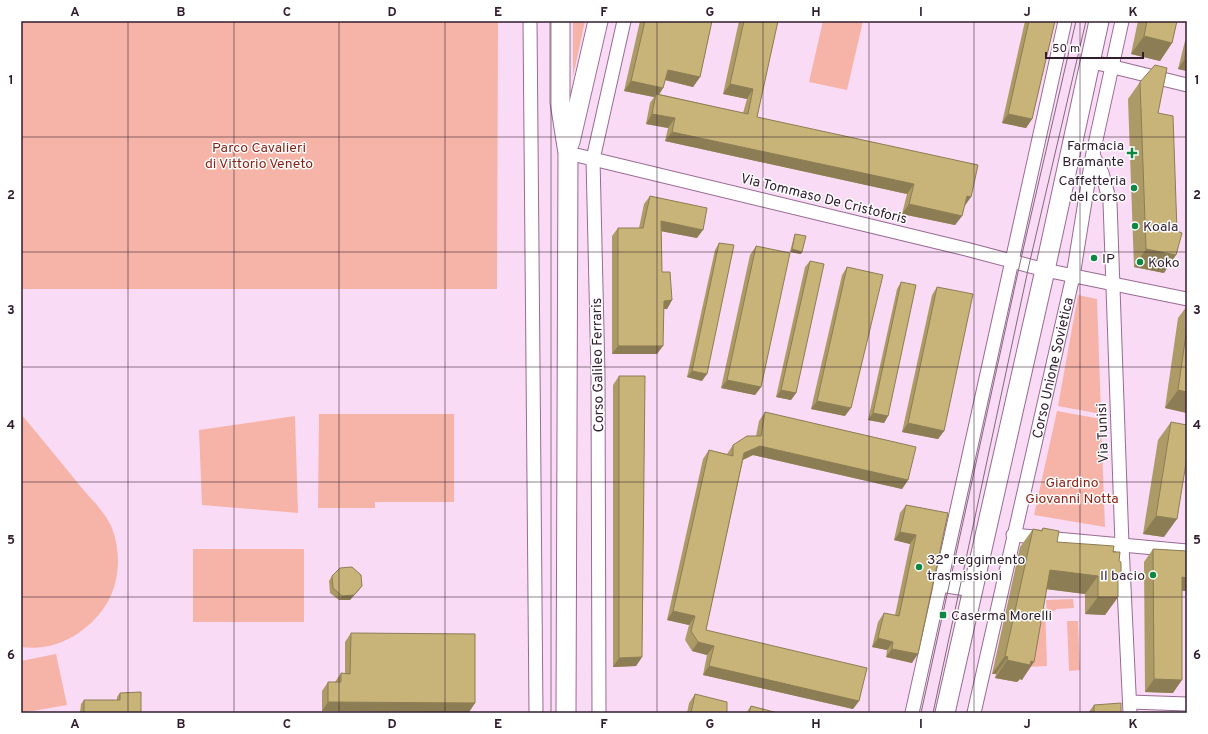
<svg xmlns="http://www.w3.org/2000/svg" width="1208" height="734" font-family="Overpass,sans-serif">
<rect width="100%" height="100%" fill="#fadbf5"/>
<g fill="#f6b4a8">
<polygon points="21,21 498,21 497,289 21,289"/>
<polygon points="573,21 585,21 573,77"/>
<polygon points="823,21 863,21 847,90 809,82"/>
<polygon points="1078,295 1097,299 1101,414 1058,406"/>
<polygon points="1057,411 1101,419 1105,527 1034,515"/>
<path d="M 21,414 C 41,438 61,462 81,487 C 92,500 105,512 112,528 C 124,561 118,597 93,621 C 74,640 48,651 21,647 Z"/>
<polygon points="319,414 454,414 454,502 375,502 375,508 318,508"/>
<polygon points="295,416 298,513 202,505 199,430"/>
<rect x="193" y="549" width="111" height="73"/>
<polygon points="1073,599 1074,608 1057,609 1047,615 1046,600"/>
<polygon points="1039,607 1045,608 1047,666 1027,667"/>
<polygon points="1067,621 1078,621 1080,670 1069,671"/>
<polygon points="56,654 67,705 21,713 21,661"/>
</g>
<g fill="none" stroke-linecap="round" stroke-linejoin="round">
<defs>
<g id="street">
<polyline points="530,21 536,713"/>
<polyline points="1089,61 1187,85"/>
<polyline points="568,153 966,249 1045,270 1187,299"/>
<polyline points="1093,155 1102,173 1110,202 1122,545 1130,713"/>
<polyline points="1013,535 1187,551"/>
<polyline points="940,585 973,590"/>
<polyline points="1130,702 1187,704"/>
<polyline points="599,713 598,374 593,159 624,21"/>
<polyline points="912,713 1065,21"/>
<path id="s1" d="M 974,713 L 1073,276 L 1092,158 L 1122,21"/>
</g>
<g id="secondary">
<polyline points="560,21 560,102 568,153 566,713"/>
<polyline points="570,142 598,21"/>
<polyline points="945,713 1045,270 1099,21"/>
</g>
</defs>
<use href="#street" stroke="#986b93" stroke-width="15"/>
<use href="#secondary" stroke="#986b93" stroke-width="21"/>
<use href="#street" stroke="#fff" stroke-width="13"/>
<use href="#secondary" stroke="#fff" stroke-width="19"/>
<g stroke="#816a7e" stroke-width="1">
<polyline points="921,713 1020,263 1076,21"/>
<polyline points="933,713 1029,265 1086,21"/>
</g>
</g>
<g fill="#ac9a67">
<polygon points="640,21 712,21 700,77 693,87 665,80 663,88 659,94 743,113 747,99 723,94 739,21 778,21 757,117 964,207 962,216 955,225 902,214 907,194 665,141 668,128 646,124 650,103 654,97 624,91"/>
<polygon points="1025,21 1055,21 1032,119 1026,128 1002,123"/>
<polygon points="1138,21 1177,21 1172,43 1160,61 1131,54"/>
<polygon points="1187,38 1187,71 1178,69 1185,41"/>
<polygon points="1140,82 1158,113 1164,273 1134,267 1128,99"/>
<polygon points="650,196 697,238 661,231 662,272 672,300 667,309 664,309 657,354 612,354 612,236 618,228 639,228 644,204"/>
<polygon points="795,234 801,254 790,252 794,236"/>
<polygon points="719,243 702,381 687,377 715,250"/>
<polygon points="756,246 761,387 755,395 721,388 750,255"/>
<polygon points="810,261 796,393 791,400 776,397 805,267"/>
<polygon points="847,267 845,416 811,409 842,275"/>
<polygon points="901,282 888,416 884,423 868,420 897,289"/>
<polygon points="937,287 944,431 938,439 902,432 932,295"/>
<polygon points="1187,306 1187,413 1165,408 1178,318"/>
<polygon points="619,376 642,657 636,666 613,667 613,385"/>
<polygon points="765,412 908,480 902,489 753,455 743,460 706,630 859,701 853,709 703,675 707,655 692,651 685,640 689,625 667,620 703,459 709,450 727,454 733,445 756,436 759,421"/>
<polygon points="1171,422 1164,537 1143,534 1158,440"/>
<polygon points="906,505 948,513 912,663 886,657 887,650 872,647 878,622 884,613 895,615 910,544 894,540 900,513"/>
<polygon points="1043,528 1057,542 1113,552 1118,578 1118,597 1105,615 1085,614 1085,594 1047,589 1022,680 1020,679 1017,682 995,678 996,674 992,674 1020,547 1033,529 1041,530"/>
<polygon points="1153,549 1187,551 1187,591 1182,591 1173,693 1145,692 1144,562"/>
<polygon points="332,576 362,586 350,600 339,600 330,593 329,581"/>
<polygon points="351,633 475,703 469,712 322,711 322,691 328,682 335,682 341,673 345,673 345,642"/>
<polygon points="120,693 141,713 80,713 81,704 84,700 117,700 117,697"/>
<polygon points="695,694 727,713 687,713 689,703"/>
<polygon points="1094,705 1121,713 1088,713"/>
<polygon points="751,706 778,713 746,713"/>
</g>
<g fill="#8c7d54">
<polygon points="1144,36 1172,43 1160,61 1131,54"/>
<polygon points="1184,60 1187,61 1187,71 1178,69"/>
<polygon points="668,70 700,77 693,87 661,79"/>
<polygon points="631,81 663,88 657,98 656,94 654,97 624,91"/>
<polygon points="730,84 753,89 747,99 723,94"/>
<polygon points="652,114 675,118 668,128 646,124"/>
<polygon points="1008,114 1032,119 1026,128 1002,123"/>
<polygon points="672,132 914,184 907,194 665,141"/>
<polygon points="967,196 971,197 964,207"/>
<polygon points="909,204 962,216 955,225 902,214"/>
<polygon points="661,221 703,230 697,238 655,230"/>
<polygon points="792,249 802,252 801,254 790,252"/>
<polygon points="1146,249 1176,255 1164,273 1134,267"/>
<polygon points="672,300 667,309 658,309 664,301"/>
<polygon points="618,346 663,346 657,354 612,354"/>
<polygon points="692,371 707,374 702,381 687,377"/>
<polygon points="727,380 761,387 755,395 721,388"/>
<polygon points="781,390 796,393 791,400 776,397"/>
<polygon points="1178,390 1187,392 1187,413 1165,408"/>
<polygon points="817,401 851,408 845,416 811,409"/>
<polygon points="873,413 888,416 884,423 868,420"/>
<polygon points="908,423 944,431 938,439 902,432"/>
<polygon points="760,446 908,480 902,489 753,455 738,462 744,453"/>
<polygon points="1156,516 1177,519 1164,537 1143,534"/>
<polygon points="900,532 916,535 910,544 894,540"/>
<polygon points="1050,570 1098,576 1085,594 1037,588"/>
<polygon points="1182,577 1187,578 1187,591 1173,590"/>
<polygon points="362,586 350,600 339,600 342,596"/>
<polygon points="1098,597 1118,597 1105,615 1085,614"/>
<polygon points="673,611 695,616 689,625 667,620"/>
<polygon points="878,638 893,642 887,650 872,647"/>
<polygon points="698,642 714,646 707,655 692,651"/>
<polygon points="892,649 918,654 912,663 886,657"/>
<polygon points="1005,656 1008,657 996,674 992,674"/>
<polygon points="642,657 636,666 613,667 619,658"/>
<polygon points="1007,660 1031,661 1034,662 1022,680 1020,679 1017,682 995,678"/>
<polygon points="709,666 859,701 853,709 703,675"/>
<polygon points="1154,679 1182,680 1173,693 1145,692"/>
<polygon points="328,702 475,703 469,712 322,711"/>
</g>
<g fill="#c8b378" stroke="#8c7d54">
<polygon points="645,21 712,21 700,77 668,70 663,88 631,81"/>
<polygon points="744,21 778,21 757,117 978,165 971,197 967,196 962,216 909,204 914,184 672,132 675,118 652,114 656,94 748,114 753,89 730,84"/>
<polygon points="1029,21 1055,21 1032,119 1008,114"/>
<polygon points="1147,21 1177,21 1172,43 1144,36"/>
<polygon points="1187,49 1187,61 1184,60"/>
<polygon points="1155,65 1167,68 1158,113 1173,116 1177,231 1182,233 1176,255 1146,249 1140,82"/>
<polygon points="650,196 707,208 703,230 661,221 662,272 670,272 672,300 664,301 663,346 618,346 618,228 643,228"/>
<polygon points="795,234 806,236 802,252 792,249"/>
<polygon points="719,243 734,245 707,374 692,371"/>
<polygon points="756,246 790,253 761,387 727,380"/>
<polygon points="810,261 824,264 796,393 781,390"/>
<polygon points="847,267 883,275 851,408 817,401"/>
<polygon points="901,282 916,285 888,416 873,413"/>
<polygon points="937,287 973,294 944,431 908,423"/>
<polygon points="1187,327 1187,392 1178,390"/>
<polygon points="619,376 645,376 642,657 619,658"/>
<polygon points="765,412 916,447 908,480 760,446 744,453 706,630 867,668 859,701 709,666 714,646 698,642 691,631 695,616 673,611 709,450 733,456 733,445 747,436 761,436"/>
<polygon points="1171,422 1187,425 1187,457 1177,519 1156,516"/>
<polygon points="906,505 948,513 918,654 892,649 893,642 878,638 884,613 899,616 916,535 900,532"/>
<polygon points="1043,528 1059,531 1057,542 1114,546 1113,552 1120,552 1119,561 1121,562 1121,575 1118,574 1118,597 1098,597 1098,576 1050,570 1034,662 1031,661 1030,665 1007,660 1008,657 1005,656 1033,529 1042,531"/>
<polygon points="1153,549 1187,551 1187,578 1182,577 1182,680 1154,679"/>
<polygon points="352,567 361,575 362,586 354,595 342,596 333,588 332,576 340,568"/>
<polygon points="351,633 475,634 475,703 328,702 328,682 341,682 341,673 350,674"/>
<polygon points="141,692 141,713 84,713 84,700 120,700 120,693"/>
<polygon points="695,694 727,702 727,713 691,713"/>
<polygon points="1121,703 1121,713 1094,713 1094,705"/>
<polygon points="751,706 778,713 749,713"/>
</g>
<path fill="none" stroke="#301d2e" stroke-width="1" stroke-opacity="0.55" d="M 128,21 L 128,713M 234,21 L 234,713M 339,21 L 339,713M 445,21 L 445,713M 551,21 L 551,713M 657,21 L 657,713M 763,21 L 763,713M 869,21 L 869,713M 974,21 L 974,713M 1080,21 L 1080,713M 21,137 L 1187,137M 21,252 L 1187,252M 21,367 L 1187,367M 21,482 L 1187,482M 21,597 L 1187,597"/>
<g fill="#0d8742" stroke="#fff" stroke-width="1.5">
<path d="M1130 147h4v4h4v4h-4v4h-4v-4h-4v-4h4z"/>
<circle cx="1134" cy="188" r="4"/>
<circle cx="1135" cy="226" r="4"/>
<circle cx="1094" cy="258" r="4"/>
<circle cx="1140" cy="262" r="4"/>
<circle cx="919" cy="567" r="4"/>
<circle cx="1153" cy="575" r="4"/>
<rect x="939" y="611" width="8" height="8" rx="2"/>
</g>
<g text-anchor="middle" stroke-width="3" stroke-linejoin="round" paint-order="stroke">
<g font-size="14" fill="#301d2e" stroke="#fff" text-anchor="start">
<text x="1124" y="150" text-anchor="end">Farmacia<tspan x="1124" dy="16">Bramante</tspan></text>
<text x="1126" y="185" text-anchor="end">Caffetteria<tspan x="1126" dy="16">del corso</tspan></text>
<text x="1143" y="231">Koala</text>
<text x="1102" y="263">IP</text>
<text x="1148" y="267">Koko</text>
<text x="927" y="564">32° reggimento<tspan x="927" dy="16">trasmissioni</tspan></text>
<text x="1145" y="580" text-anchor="end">Il bacio</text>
<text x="951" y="620">Caserma Morelli</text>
</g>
<g font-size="14" fill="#892316" stroke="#fff">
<text x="259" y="152">Parco Cavalieri<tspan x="259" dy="16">di Vittorio Veneto</tspan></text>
<text x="1072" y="487">Giardino<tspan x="1072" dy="16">Giovanni Notta</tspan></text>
</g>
<g font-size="14" fill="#301d2e" stroke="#fff">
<text transform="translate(824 198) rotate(14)" y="5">Via Tommaso De Cristoforis</text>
<text transform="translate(597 365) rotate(-91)" y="5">Corso Galileo Ferraris</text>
<text dy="5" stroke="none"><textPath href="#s1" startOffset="354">Corso Unione Sovietica</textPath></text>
<text transform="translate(1102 433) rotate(-92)" y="5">Via Tunisi</text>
</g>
</g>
<rect width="1208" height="734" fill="none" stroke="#ffffff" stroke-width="44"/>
<path d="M1046 52v6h97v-6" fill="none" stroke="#301d2e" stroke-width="2"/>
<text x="1052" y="52" font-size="12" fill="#301d2e" stroke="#ffffff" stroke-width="3" paint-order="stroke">50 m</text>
<rect x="22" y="22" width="1164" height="690" fill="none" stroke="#301d2e" stroke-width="1.5"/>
<g font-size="13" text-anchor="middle" font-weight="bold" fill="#301d2e">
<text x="75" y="16">A</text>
<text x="181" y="16">B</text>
<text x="287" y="16">C</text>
<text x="392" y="16">D</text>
<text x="498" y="16">E</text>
<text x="604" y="16">F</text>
<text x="710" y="16">G</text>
<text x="816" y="16">H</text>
<text x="921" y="16">I</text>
<text x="1027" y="16">J</text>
<text x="1133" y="16">K</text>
<text x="11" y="84">1</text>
<text x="1197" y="84">1</text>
<text x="11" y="199">2</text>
<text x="1197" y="199">2</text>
<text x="11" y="314">3</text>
<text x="1197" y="314">3</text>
<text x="11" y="429">4</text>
<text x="1197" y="429">4</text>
<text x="11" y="544">5</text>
<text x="1197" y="544">5</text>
<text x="11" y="659">6</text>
<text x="1197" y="659">6</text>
<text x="75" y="728">A</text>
<text x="181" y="728">B</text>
<text x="287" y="728">C</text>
<text x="392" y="728">D</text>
<text x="498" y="728">E</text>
<text x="604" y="728">F</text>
<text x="710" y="728">G</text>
<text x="816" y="728">H</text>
<text x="921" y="728">I</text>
<text x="1027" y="728">J</text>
<text x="1133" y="728">K</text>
</g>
</svg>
